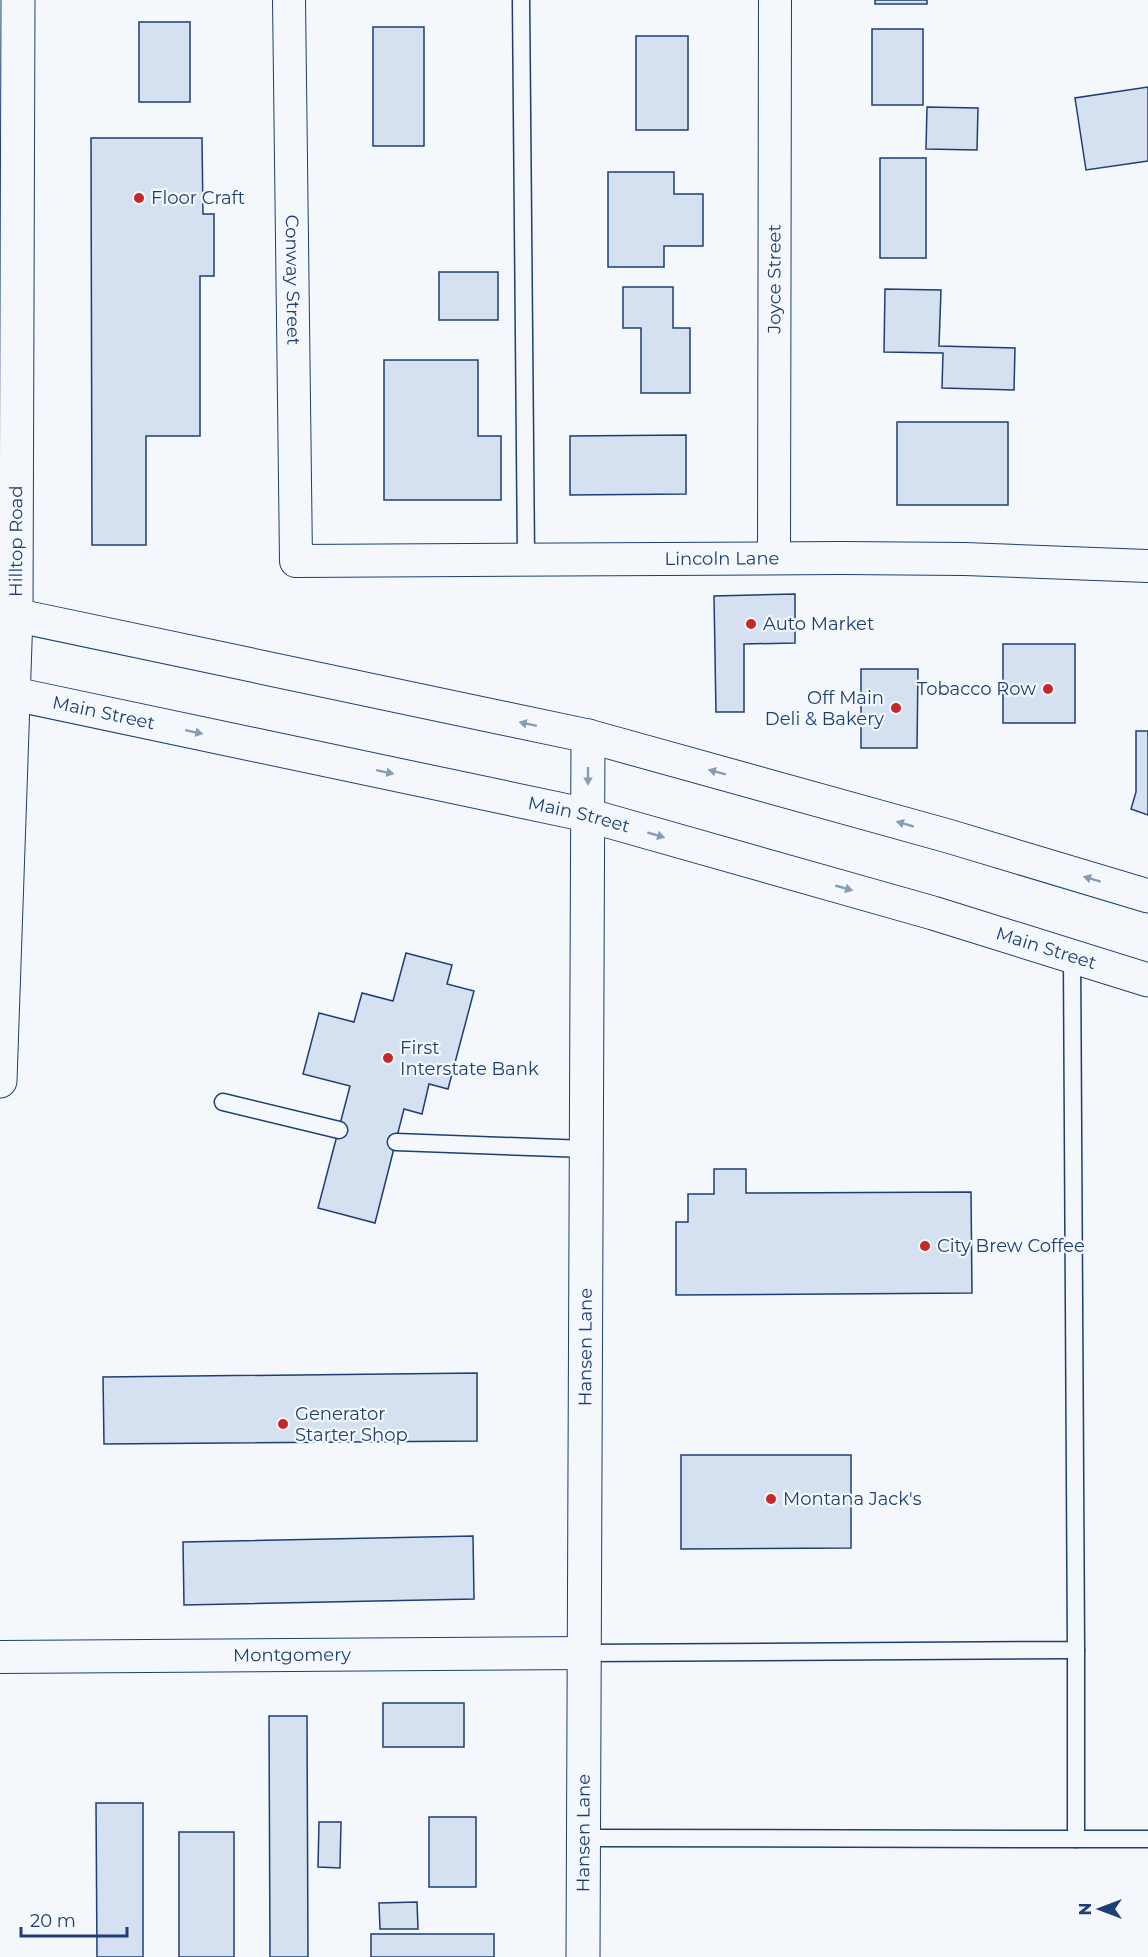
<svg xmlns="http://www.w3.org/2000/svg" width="1148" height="1957" font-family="Montserrat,sans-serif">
<rect width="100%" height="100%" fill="#f4f7fb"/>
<g fill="#d5e0f0" stroke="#1d3f73" stroke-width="1.5">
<rect x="875" y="0" width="52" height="4"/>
<rect x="139" y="22" width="51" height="80"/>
<rect x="373" y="27" width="51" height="119"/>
<rect x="872" y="29" width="51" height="76"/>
<rect x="636" y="36" width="52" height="94"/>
<polygon points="1148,87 1148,161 1086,170 1075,98"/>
<polygon points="927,107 978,108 977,150 926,149"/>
<polygon points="91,138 202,138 203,214 214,214 214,276 200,276 200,436 146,436 146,545 92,545"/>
<rect x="880" y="158" width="46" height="100"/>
<polygon points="608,172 674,172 674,194 703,194 703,246 664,246 664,267 608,267"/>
<rect x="439" y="272" width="59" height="48"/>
<polygon points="623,287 673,287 673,328 690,328 690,393 641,393 641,328 623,328"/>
<polygon points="885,289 941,290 939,346 1015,348 1014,390 942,388 943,353 884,352"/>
<polygon points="384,360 478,360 478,436 501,436 501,500 384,500"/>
<rect x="897" y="422" width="111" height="83"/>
<polygon points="686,435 686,494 570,495 570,436"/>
<polygon points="795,594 795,643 744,644 744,712 716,712 714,596"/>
<rect x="1003" y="644" width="72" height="79"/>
<polygon points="861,669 918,669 917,748 861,748"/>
<polygon points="1136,731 1148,731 1148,815 1131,809 1136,792"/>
<polygon points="406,953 452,965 447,984 474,991 448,1089 429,1084 422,1114 404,1109 375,1223 318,1208 350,1086 303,1074 319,1013 354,1022 362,993 393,1001"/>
<polygon points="714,1169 746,1169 746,1193 971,1192 972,1293 676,1295 676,1222 688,1222 688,1194 714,1194"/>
<polygon points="477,1373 477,1441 104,1444 103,1377"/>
<polygon points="681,1455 851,1455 851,1548 681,1549"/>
<polygon points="473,1536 474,1599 184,1605 183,1542"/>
<rect x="383" y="1703" width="81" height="44"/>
<polygon points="269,1716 307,1716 308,1957 270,1957"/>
<polygon points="96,1803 143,1803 143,1957 97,1957"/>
<rect x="429" y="1817" width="47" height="70"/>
<polygon points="319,1822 341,1822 340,1868 318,1867"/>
<rect x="179" y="1832" width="55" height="125"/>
<polygon points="417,1902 418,1929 380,1929 379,1903"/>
<rect x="371" y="1934" width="123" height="23"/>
</g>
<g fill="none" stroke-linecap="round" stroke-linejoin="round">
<defs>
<g id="service">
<polyline points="521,0 526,559"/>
<polyline points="223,1102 339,1130"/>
<polyline points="396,1142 586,1149"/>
<polyline points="1076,1650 1076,1839 1148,1839"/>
<polyline points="584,1653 1076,1650 1072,956"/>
<polyline points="583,1838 1076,1839"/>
</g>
<g id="minor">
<path id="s1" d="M 289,0 L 296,561 L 841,558 L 965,559 L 1148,566"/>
<path id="s2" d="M 774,558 L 775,0"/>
<path id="s3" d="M 0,1657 L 584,1653"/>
</g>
<g id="tertiary">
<path id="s4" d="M 583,1957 L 588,736"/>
</g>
<g id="secondary">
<path id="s5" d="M 0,1081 L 16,614 L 18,0"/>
</g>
<g id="primary">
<polyline points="0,612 588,736 948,836 1148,896"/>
<path id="s6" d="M 0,691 L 587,815 L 933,913 L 1148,980"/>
</g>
</defs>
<use href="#service" stroke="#1d3f73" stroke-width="19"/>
<use href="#minor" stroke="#1d3f73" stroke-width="34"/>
<use href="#tertiary" stroke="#1d3f73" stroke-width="35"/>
<use href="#secondary" stroke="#1d3f73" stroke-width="35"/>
<use href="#primary" stroke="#1d3f73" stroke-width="35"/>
<use href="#service" stroke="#f4f7fb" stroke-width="16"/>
<use href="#minor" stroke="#f4f7fb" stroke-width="32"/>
<use href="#tertiary" stroke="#f4f7fb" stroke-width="33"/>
<use href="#secondary" stroke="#f4f7fb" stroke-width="33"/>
<use href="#primary" stroke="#f4f7fb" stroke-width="33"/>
</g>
<defs><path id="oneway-solid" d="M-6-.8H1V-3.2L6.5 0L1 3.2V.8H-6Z" transform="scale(1.5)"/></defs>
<g fill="#889bb7">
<use href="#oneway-solid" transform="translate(528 724) rotate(-168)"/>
<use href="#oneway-solid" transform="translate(194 732) rotate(12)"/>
<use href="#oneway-solid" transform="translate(385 772) rotate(12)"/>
<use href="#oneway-solid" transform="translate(717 772) rotate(-165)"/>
<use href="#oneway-solid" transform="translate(588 776) rotate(90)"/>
<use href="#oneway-solid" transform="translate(905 824) rotate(-164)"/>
<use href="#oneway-solid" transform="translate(656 835) rotate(16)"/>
<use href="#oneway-solid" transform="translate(1092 879) rotate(-163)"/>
<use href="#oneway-solid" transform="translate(844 888) rotate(16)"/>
</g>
<g fill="#c62828" stroke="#f4f7fb" stroke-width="2">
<circle cx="139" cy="198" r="6"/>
<circle cx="751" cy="624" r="6"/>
<circle cx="1048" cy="689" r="6"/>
<circle cx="896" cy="708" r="6"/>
<circle cx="388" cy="1058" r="6"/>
<circle cx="925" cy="1246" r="6"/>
<circle cx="283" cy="1424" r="6"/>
<circle cx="771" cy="1499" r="6"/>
</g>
<g text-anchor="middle" stroke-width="4.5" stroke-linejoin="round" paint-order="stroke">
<g font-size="18" fill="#1d3f73" stroke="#f4f7fb" text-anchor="start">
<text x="151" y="204">Floor Craft</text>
<text x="763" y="630">Auto Market</text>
<text x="1036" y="695" text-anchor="end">Tobacco Row</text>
<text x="884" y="704" text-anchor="end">Off Main<tspan x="884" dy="21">Deli &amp; Bakery</tspan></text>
<text x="400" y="1054">First<tspan x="400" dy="21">Interstate Bank</tspan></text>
<text x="937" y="1252">City Brew Coffee</text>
<text x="295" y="1420">Generator<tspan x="295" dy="21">Starter Shop</tspan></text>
<text x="783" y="1505">Montana Jack's</text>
</g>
<g font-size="18" fill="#1d3f73" stroke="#f4f7fb">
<text dy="6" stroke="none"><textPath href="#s2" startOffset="279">Joyce Street</textPath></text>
<text dy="6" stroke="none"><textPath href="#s1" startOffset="280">Conway Street</textPath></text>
<text dy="6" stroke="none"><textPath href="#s5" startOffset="540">Hilltop Road</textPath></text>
<text dy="6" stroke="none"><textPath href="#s1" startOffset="987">Lincoln Lane</textPath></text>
<text dy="6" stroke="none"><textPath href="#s6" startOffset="106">Main Street</textPath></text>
<text dy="6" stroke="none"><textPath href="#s6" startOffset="592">Main Street</textPath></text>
<text dy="6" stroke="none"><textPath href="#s6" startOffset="1078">Main Street</textPath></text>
<text dy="6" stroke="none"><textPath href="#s4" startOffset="610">Hansen Lane</textPath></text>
<text dy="6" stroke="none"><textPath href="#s3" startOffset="292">Montgomery</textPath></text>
<text dy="6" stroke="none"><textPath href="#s4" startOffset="124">Hansen Lane</textPath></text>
</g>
</g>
<g transform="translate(1100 1909) rotate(270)" stroke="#f4f7fb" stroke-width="4.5" paint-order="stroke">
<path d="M0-4.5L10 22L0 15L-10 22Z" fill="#1d3f73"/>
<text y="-9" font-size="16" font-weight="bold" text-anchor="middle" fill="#1d3f73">N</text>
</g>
<path d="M21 1927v9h106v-9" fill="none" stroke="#1d3f73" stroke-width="3"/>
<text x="30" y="1927" font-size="18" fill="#1d3f73" stroke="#f4f7fb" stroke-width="4.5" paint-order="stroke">20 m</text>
</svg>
